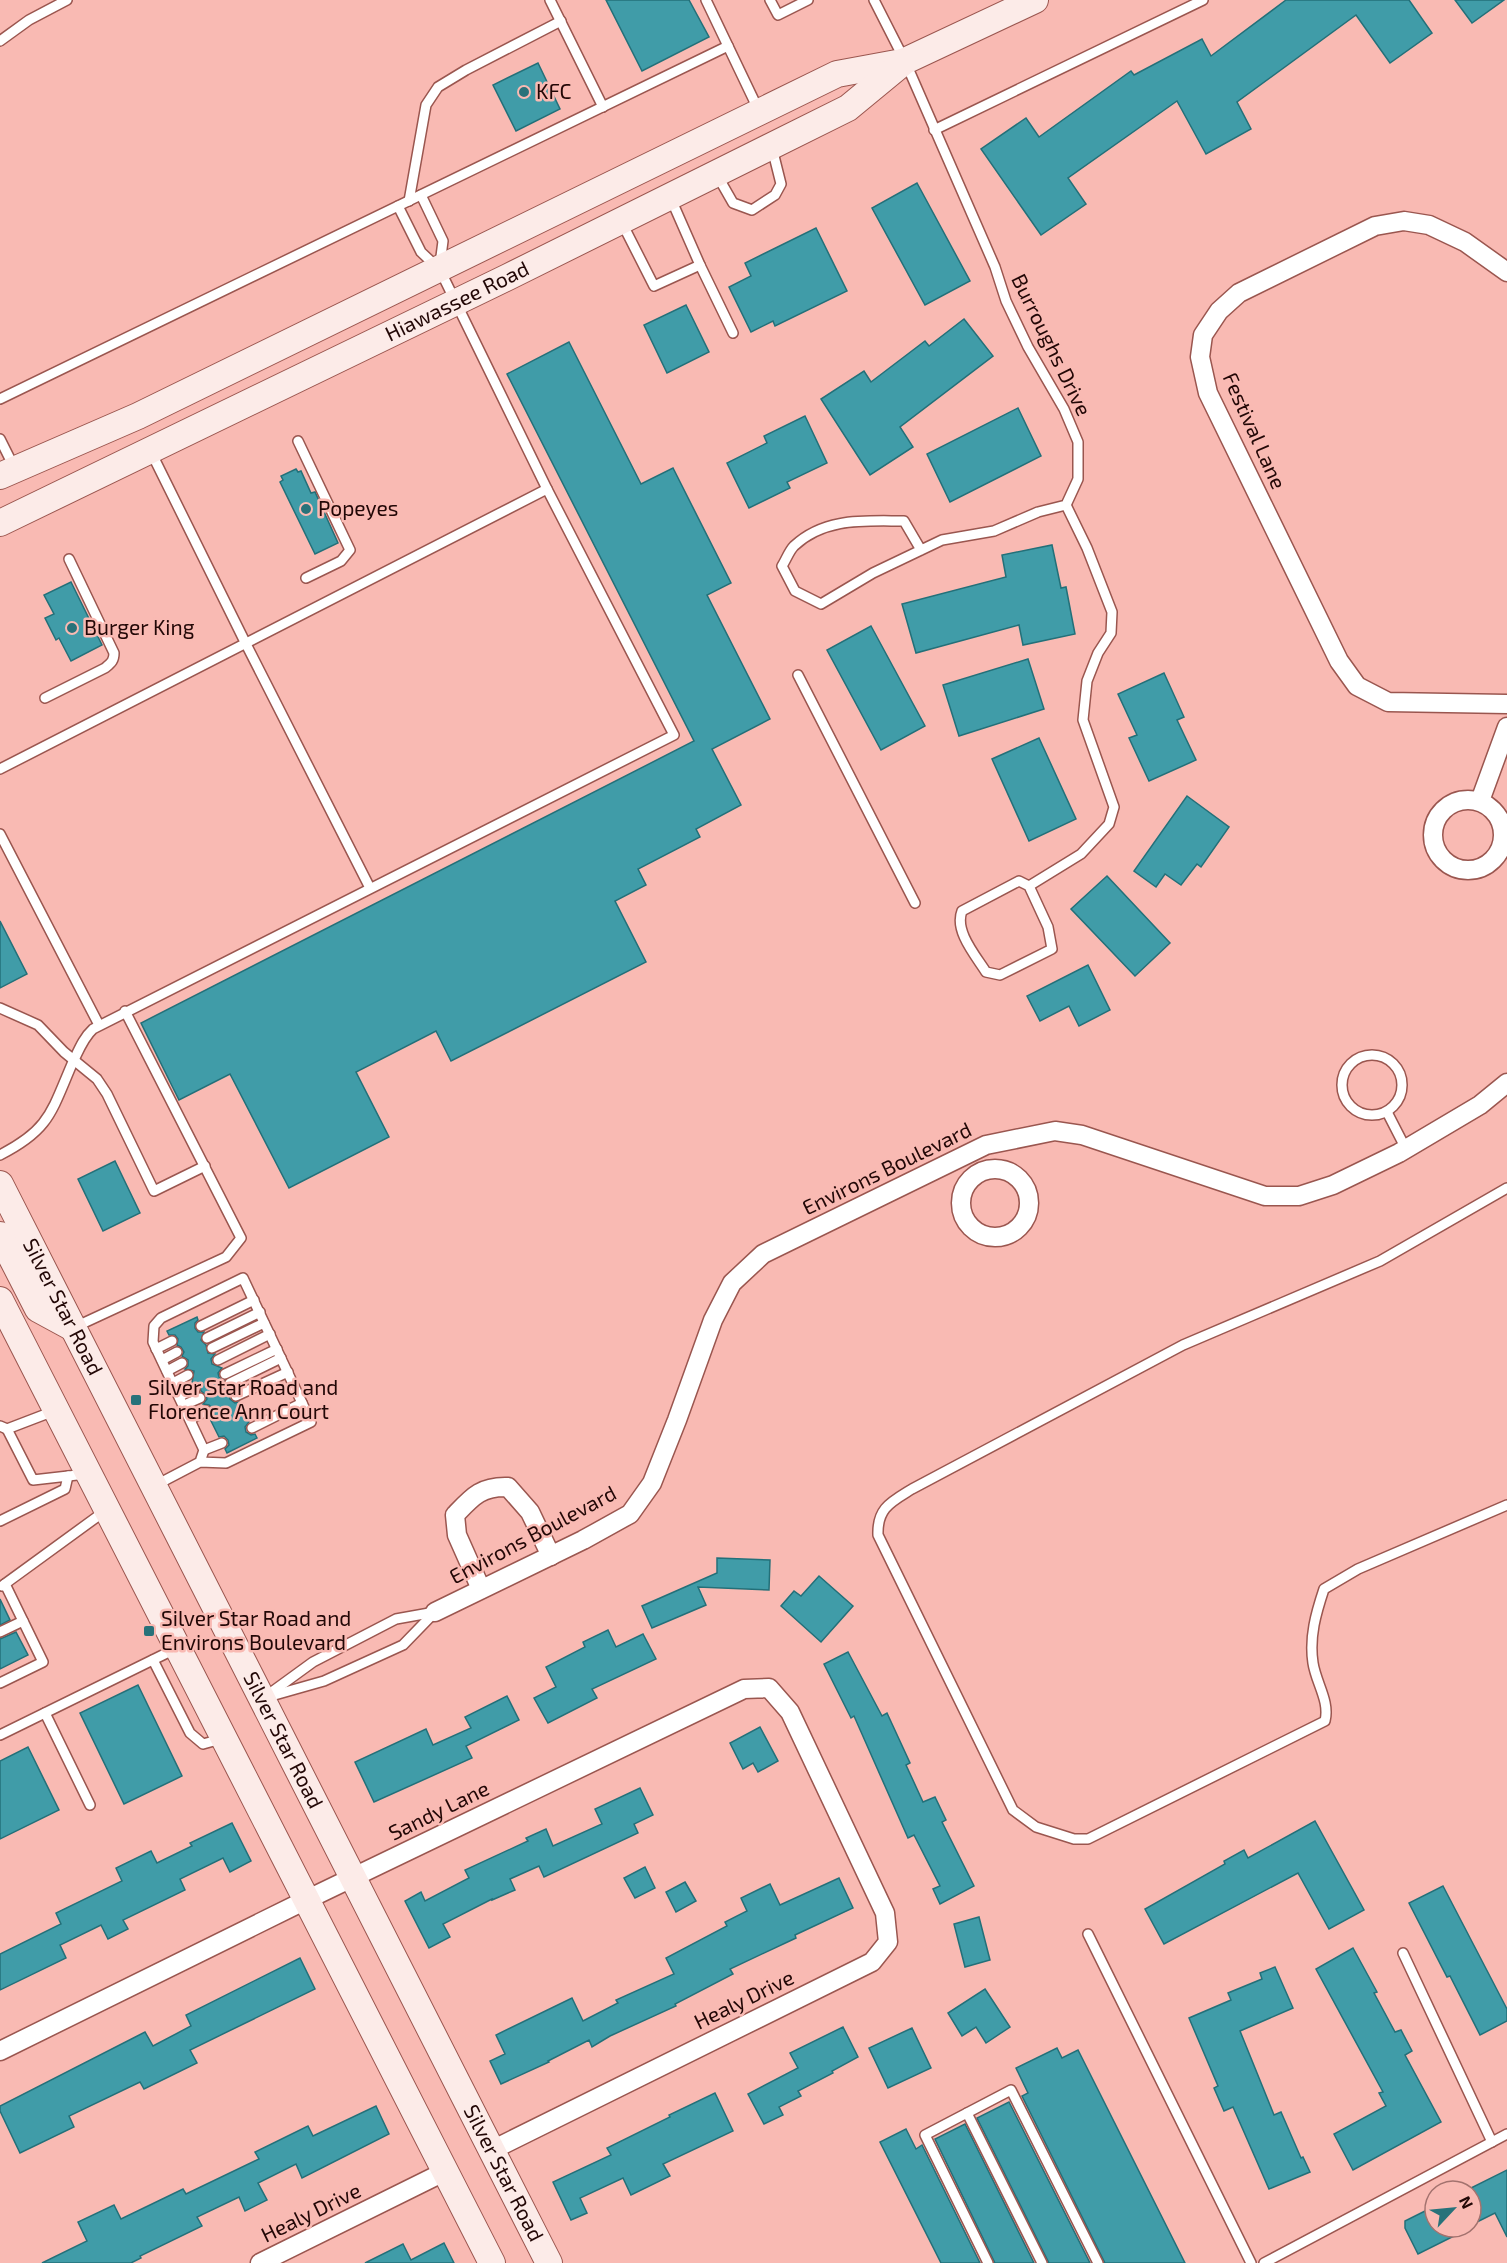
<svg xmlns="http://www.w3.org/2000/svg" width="1507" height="2263" font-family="'Exo 2',sans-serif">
<rect width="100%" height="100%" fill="#f9bab3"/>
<g fill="#409ca8" stroke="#237079" stroke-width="1.5">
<polygon points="606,0 689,0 709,37 642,71"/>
<polygon points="1286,0 1409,0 1432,33 1390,63 1356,15 1237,102 1251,129 1206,154 1177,101 1068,178 1086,204 1041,235 981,149 1026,118 1039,137 1131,71 1134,75 1202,39 1211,56"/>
<polygon points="1455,0 1504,0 1472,23"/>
<polygon points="538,63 560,109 516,131 493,85"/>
<polygon points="917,183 970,281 925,305 872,208"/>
<polygon points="816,228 847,291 775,326 773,321 751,332 729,287 751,276 745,263"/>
<polygon points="686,305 709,352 667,373 644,325"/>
<polygon points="964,319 993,356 900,427 913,447 870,475 821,399 864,371 871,382 925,341 929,346"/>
<polygon points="569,342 641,484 673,468 731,583 707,595 770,719 712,749 741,805 696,829 700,837 638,869 646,885 615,901 646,962 451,1061 436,1031 356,1072 389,1137 289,1188 230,1074 179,1100 141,1023 694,741 507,374"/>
<polygon points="1018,408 1041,456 950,502 927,454"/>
<polygon points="805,416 827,463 787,482 790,488 749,508 727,463 767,443 764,436"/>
<polygon points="296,469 298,472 301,471 311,493 315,492 338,543 315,554 280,482 283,480 281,476"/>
<polygon points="1052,545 1061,588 1066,587 1075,634 1023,645 1019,625 916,653 902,604 1006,577 1002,555"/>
<polygon points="71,582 102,645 71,661 59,638 56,640 45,618 54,614 44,595"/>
<polygon points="871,626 925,726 881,750 827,650"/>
<polygon points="1028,659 1044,709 959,736 943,685"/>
<polygon points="1164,673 1184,717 1177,720 1196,760 1149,781 1129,738 1137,735 1118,694"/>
<polygon points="1039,738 1076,819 1029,841 992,759"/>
<polygon points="1187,796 1229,827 1201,867 1197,864 1181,885 1165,874 1156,887 1134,871"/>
<polygon points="1107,876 1170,943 1135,976 1071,909"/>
<polygon points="0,921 27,974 0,988"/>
<polygon points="1088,965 1110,1010 1079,1026 1069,1006 1040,1021 1027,996"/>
<polygon points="115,1161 140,1213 103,1231 78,1179"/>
<polygon points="197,1317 198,1320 195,1323 195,1328 198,1332 204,1332 201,1340 206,1345 208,1353 215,1354 211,1359 212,1364 222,1368 218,1373 219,1377 224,1381 226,1388 233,1390 229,1395 230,1399 235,1403 239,1402 249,1422 245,1427 246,1432 251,1435 255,1434 257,1438 227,1453 225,1449 229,1445 228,1440 224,1436 219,1437 209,1417 212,1414 212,1408 209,1405 203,1404 207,1399 206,1395 201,1391 199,1384 192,1383 194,1371 185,1369 188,1366 188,1360 182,1356 184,1352 181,1347 177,1345 178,1339 175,1335 169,1335 167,1331"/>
<polygon points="717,1558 770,1560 769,1590 698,1587 706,1605 652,1628 642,1606 717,1573"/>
<polygon points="819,1576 853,1606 821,1642 781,1606 794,1591 801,1596"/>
<polygon points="0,1599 10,1620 0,1625"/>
<polygon points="608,1630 616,1647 643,1634 656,1659 592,1689 597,1698 548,1723 534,1698 556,1687 546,1667 585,1647 583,1642"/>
<polygon points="16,1632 28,1655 0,1669 0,1639"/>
<polygon points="848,1652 882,1716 887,1713 910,1763 906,1765 923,1802 935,1797 946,1820 942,1822 974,1886 940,1904 933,1889 940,1886 914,1835 908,1838 854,1716 851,1718 824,1664"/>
<polygon points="138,1685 182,1776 124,1804 80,1713"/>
<polygon points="507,1696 519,1720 466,1746 472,1758 374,1802 355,1762 426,1729 433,1745 471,1728 465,1717"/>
<polygon points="760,1727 778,1761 758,1772 753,1763 743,1769 730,1743"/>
<polygon points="28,1747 59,1810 0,1839 0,1761"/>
<polygon points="640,1788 653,1815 634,1824 638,1833 544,1877 539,1866 510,1879 515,1890 492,1900 492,1899 443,1924 450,1937 429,1948 405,1901 421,1892 425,1901 469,1878 465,1870 528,1841 526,1838 546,1829 553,1846 602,1824 595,1809"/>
<polygon points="1315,1821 1364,1910 1329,1929 1298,1873 1164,1944 1145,1909 1225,1864 1224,1861 1244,1850 1248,1858"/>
<polygon points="232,1823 251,1861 230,1872 223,1858 180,1879 185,1890 123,1920 128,1929 108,1939 101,1925 60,1945 66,1958 0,1990 0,1954 61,1924 56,1913 122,1881 116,1868 151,1851 157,1863 192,1846 190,1843"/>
<polygon points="645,1867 655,1888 635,1898 624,1878"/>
<polygon points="839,1878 853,1908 795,1935 796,1938 730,1969 733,1974 675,2004 676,2006 610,2036 592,2047 589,2040 548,2061 549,2062 501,2084 490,2061 505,2054 496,2035 572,1998 583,2021 618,2003 616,2000 674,1974 666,1958 727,1926 725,1922 747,1911 741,1898 770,1884 780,1905"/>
<polygon points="685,1882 696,1901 676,1912 666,1892"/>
<polygon points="1443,1886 1507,2009 1507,2021 1480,2035 1450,1976 1447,1977 1409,1903"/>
<polygon points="979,1917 990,1960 965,1967 954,1924"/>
<polygon points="1353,1948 1377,1992 1374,1993 1395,2032 1401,2030 1412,2051 1405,2055 1441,2122 1353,2170 1334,2134 1386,2106 1379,2093 1383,2092 1316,1969"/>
<polygon points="300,1958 315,1989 190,2050 197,2063 144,2089 140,2082 69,2116 74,2127 20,2153 0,2111 0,2106 145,2032 153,2046 191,2026 186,2015"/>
<polygon points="1275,1967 1293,2008 1240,2031 1274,2115 1281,2112 1301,2158 1303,2157 1310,2172 1269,2189 1233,2107 1224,2111 1214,2088 1218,2086 1189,2018 1231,2000 1228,1993 1262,1979 1260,1973"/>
<polygon points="985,1989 1010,2027 986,2043 976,2027 962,2036 948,2013"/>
<polygon points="843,2027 858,2057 832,2071 833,2073 798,2091 801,2096 779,2107 783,2115 764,2124 748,2094 798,2068 790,2053"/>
<polygon points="912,2028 931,2068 888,2088 869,2048"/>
<polygon points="1057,2048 1062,2058 1078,2050 1185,2263 1105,2263 1022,2096 1028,2093 1016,2068"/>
<polygon points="715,2093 733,2131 663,2164 670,2176 631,2195 623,2178 580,2198 587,2213 571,2220 553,2182 611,2155 607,2148 670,2117 669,2115"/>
<polygon points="1009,2102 1090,2263 1049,2263 977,2118"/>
<polygon points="376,2106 389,2134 302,2178 296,2164 258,2183 267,2200 245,2211 239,2197 197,2217 202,2226 140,2256 141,2258 131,2263 42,2263 87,2241 78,2222 114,2205 121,2219 183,2189 186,2194 259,2159 255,2152 308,2126 313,2136"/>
<polygon points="965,2124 1034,2263 995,2263 935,2139"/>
<polygon points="906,2129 916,2149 922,2145 980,2263 941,2263 880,2142"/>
<polygon points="1507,2170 1507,2237 1495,2213 1471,2225 1471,2188"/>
<polygon points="1435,2206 1435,2227 1472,2227 1418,2254 1405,2228 1405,2221"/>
<polygon points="444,2243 454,2263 365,2263 403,2244 411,2260"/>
</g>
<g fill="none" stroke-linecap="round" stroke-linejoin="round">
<defs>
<g id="lane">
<polyline points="550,0 603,107"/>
<polyline points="706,0 759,111"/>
<polyline points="770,0 778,15 808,0"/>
<path d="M 874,0 L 905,61 L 995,267 L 1006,301 L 1028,347 L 1064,409 L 1078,442 L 1078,479 L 1066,505 L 1038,512 L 994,531 L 942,540 L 873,573 L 821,604 L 795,591 L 782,566 C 786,560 789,551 794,546 C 825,517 865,521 904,521 L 921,550"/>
<polyline points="0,41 29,20 67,0"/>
<polyline points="934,130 1203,0"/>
<polyline points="717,175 733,203 752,210 775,195 781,184 772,148"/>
<polyline points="421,195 443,241 440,264"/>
<polyline points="409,201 426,105 438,87 466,70 561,21"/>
<polyline points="622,223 654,286 700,265 671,199"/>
<polyline points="700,265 733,333"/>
<polyline points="0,399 728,46"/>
<polyline points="0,439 14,467"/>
<polyline points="298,441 350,550 341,561 306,578"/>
<polyline points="151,452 246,644 370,888"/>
<polyline points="798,675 915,903"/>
<path d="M 45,698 L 105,668 C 111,663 114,661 114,653 L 69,559"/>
<polyline points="0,769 547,489"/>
<polyline points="0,834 99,1025"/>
<path d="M 1029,886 L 1048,927 L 1052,949 L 1000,975 L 986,972 C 976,956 954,931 962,911 L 1019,881 L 1029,886 L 1081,854 L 1109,824 L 1114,807 L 1083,720 L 1087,681 L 1098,653 L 1111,633 L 1112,612 L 1087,548 L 1066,505"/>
<polyline points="0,1008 38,1025 64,1052 97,1079 107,1094 154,1191 205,1166"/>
<circle cx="1372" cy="1085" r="30"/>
<polyline points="1387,1112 1406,1149"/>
<path d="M 0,1155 C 49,1130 51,1113 72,1064 C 78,1052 83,1038 93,1029 L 674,735 L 547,489 L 440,270 L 421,252 L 398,206"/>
<path d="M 1507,1188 L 1380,1261 L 1183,1345 L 912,1489 C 891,1502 877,1508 878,1535 L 1013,1810 L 1036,1827 L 1074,1839 L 1088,1839 L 1325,1721 C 1330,1701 1316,1683 1313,1663 C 1309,1637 1316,1613 1324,1589 L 1358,1569 L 1507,1505"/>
<polyline points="201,1326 254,1300"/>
<polyline points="75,1327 226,1257 241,1238 125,1011"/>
<polyline points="207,1338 260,1312"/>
<polyline points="212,1348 264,1323"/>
<polyline points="156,1349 172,1341"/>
<polyline points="162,1360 177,1352"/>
<polyline points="218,1360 270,1334"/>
<polyline points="167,1371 182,1363"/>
<polyline points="225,1374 277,1349"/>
<polyline points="173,1383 188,1375"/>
<polyline points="230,1383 281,1358"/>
<polyline points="180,1396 195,1389"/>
<polyline points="236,1396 288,1372"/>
<polyline points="184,1405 200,1398"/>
<polyline points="191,1419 206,1411"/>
<polyline points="0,1426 7,1429 54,1411"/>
<polyline points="252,1428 302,1403"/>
<polyline points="7,1429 33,1480 86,1474"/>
<polyline points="204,1450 222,1443"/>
<polyline points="156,1485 200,1462 204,1450 153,1342 154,1326 161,1318 243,1278 311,1422 226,1463 200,1462"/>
<polyline points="0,1521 65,1489 68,1476"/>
<polyline points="2,1586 105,1511"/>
<polyline points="0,1632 23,1621"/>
<polyline points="153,1660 190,1733 203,1744 221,1739"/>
<polyline points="0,1683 43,1662 5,1584"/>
<polyline points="269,1694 313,1662 396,1619 435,1612"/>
<polyline points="264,1698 324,1681 403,1645 435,1612"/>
<polyline points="45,1713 90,1805"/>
<polyline points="0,1735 175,1649"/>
<polyline points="1088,1934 1251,2263"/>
<polyline points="1403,1953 1492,2142"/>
<polyline points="967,2113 1042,2263"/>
<polyline points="988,2263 925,2135 1011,2090 1098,2263"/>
<polyline points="1264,2263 1507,2134"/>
</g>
<g id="street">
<polyline points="1507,272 1465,242 1429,225 1404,221 1375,226 1239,293 1219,311 1203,335 1200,357 1208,393 1339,661 1357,686 1388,702 1507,704"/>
<circle cx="1468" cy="835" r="35"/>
<polyline points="1480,801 1507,727"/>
<circle cx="995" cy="1203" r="34"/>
<path d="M 481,1589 L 457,1535 L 455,1515 C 472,1497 481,1486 508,1487 L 530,1512 L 551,1556"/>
<polyline points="435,1612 583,1540 630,1514 652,1483 677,1420 713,1320 732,1283 763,1254 986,1145 1055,1131 1082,1135 1265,1196 1299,1196 1333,1185 1399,1153 1480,1105 1507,1083"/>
<polyline points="0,2051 306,1900 744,1689 769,1688 790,1712 885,1913 888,1942 872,1962 492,2150"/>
<polyline points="260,2263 446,2171"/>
</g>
<g id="secondary">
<polyline points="0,476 138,416 837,74 902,62"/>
<path id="s1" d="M 0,523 L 508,277 L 848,108 L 905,61 L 1035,0"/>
<path id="s2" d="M 0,1184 L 549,2263"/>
<polyline points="0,1235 38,1309 73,1328"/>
<polyline points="0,1300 492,2263"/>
</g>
</defs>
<use href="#lane" stroke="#9a564f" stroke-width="12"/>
<use href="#street" stroke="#9a564f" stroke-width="21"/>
<use href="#secondary" stroke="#9a564f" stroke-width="28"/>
<use href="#lane" stroke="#fff" stroke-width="9"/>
<use href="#street" stroke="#fff" stroke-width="18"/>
<use href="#secondary" stroke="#fcebe8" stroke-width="26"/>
</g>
<g fill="#28727a" stroke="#f9bab3" stroke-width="2">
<circle cx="524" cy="92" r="6"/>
<circle cx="306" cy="509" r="6"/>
<circle cx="72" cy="628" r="6"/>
<rect x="130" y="1394" width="12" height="12" rx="3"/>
<rect x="143" y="1625" width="12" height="12" rx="3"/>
</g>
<g text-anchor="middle" stroke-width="5" stroke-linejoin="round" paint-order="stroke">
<g font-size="21" fill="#220706" stroke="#f9bab3" text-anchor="start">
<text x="536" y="99">KFC</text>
<text x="318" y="516">Popeyes</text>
<text x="84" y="635">Burger King</text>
<text x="148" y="1395">Silver Star Road and<tspan x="148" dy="24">Florence Ann Court</tspan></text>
<text x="161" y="1626">Silver Star Road and<tspan x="161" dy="24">Environs Boulevard</tspan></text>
</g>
<g font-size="21" fill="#220706" stroke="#f9bab3">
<text dy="7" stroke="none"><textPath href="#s1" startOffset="508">Hiawassee Road</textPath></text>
<text transform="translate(1051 345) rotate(64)" y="7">Burroughs Drive</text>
<text transform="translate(1254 431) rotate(66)" y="7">Festival Lane</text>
<text transform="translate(887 1169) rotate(-26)" y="7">Environs Boulevard</text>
<text dy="7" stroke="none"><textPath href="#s2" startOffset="138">Silver Star Road</textPath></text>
<text transform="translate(533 1535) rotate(-28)" y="7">Environs Boulevard</text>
<text dy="7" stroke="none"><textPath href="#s2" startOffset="624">Silver Star Road</textPath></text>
<text transform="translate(439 1811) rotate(-26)" y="7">Sandy Lane</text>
<text transform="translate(744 2000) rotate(-26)" y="7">Healy Drive</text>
<text dy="7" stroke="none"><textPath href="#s2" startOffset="1110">Silver Star Road</textPath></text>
<text transform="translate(311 2213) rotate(-26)" y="7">Healy Drive</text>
</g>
</g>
<g transform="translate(1453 2209) rotate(64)"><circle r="28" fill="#f9bab3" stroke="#a3726e" stroke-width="1.5"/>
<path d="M0-4.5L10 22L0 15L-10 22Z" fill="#28727a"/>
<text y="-9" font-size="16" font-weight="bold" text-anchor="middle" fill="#220706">N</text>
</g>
</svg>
